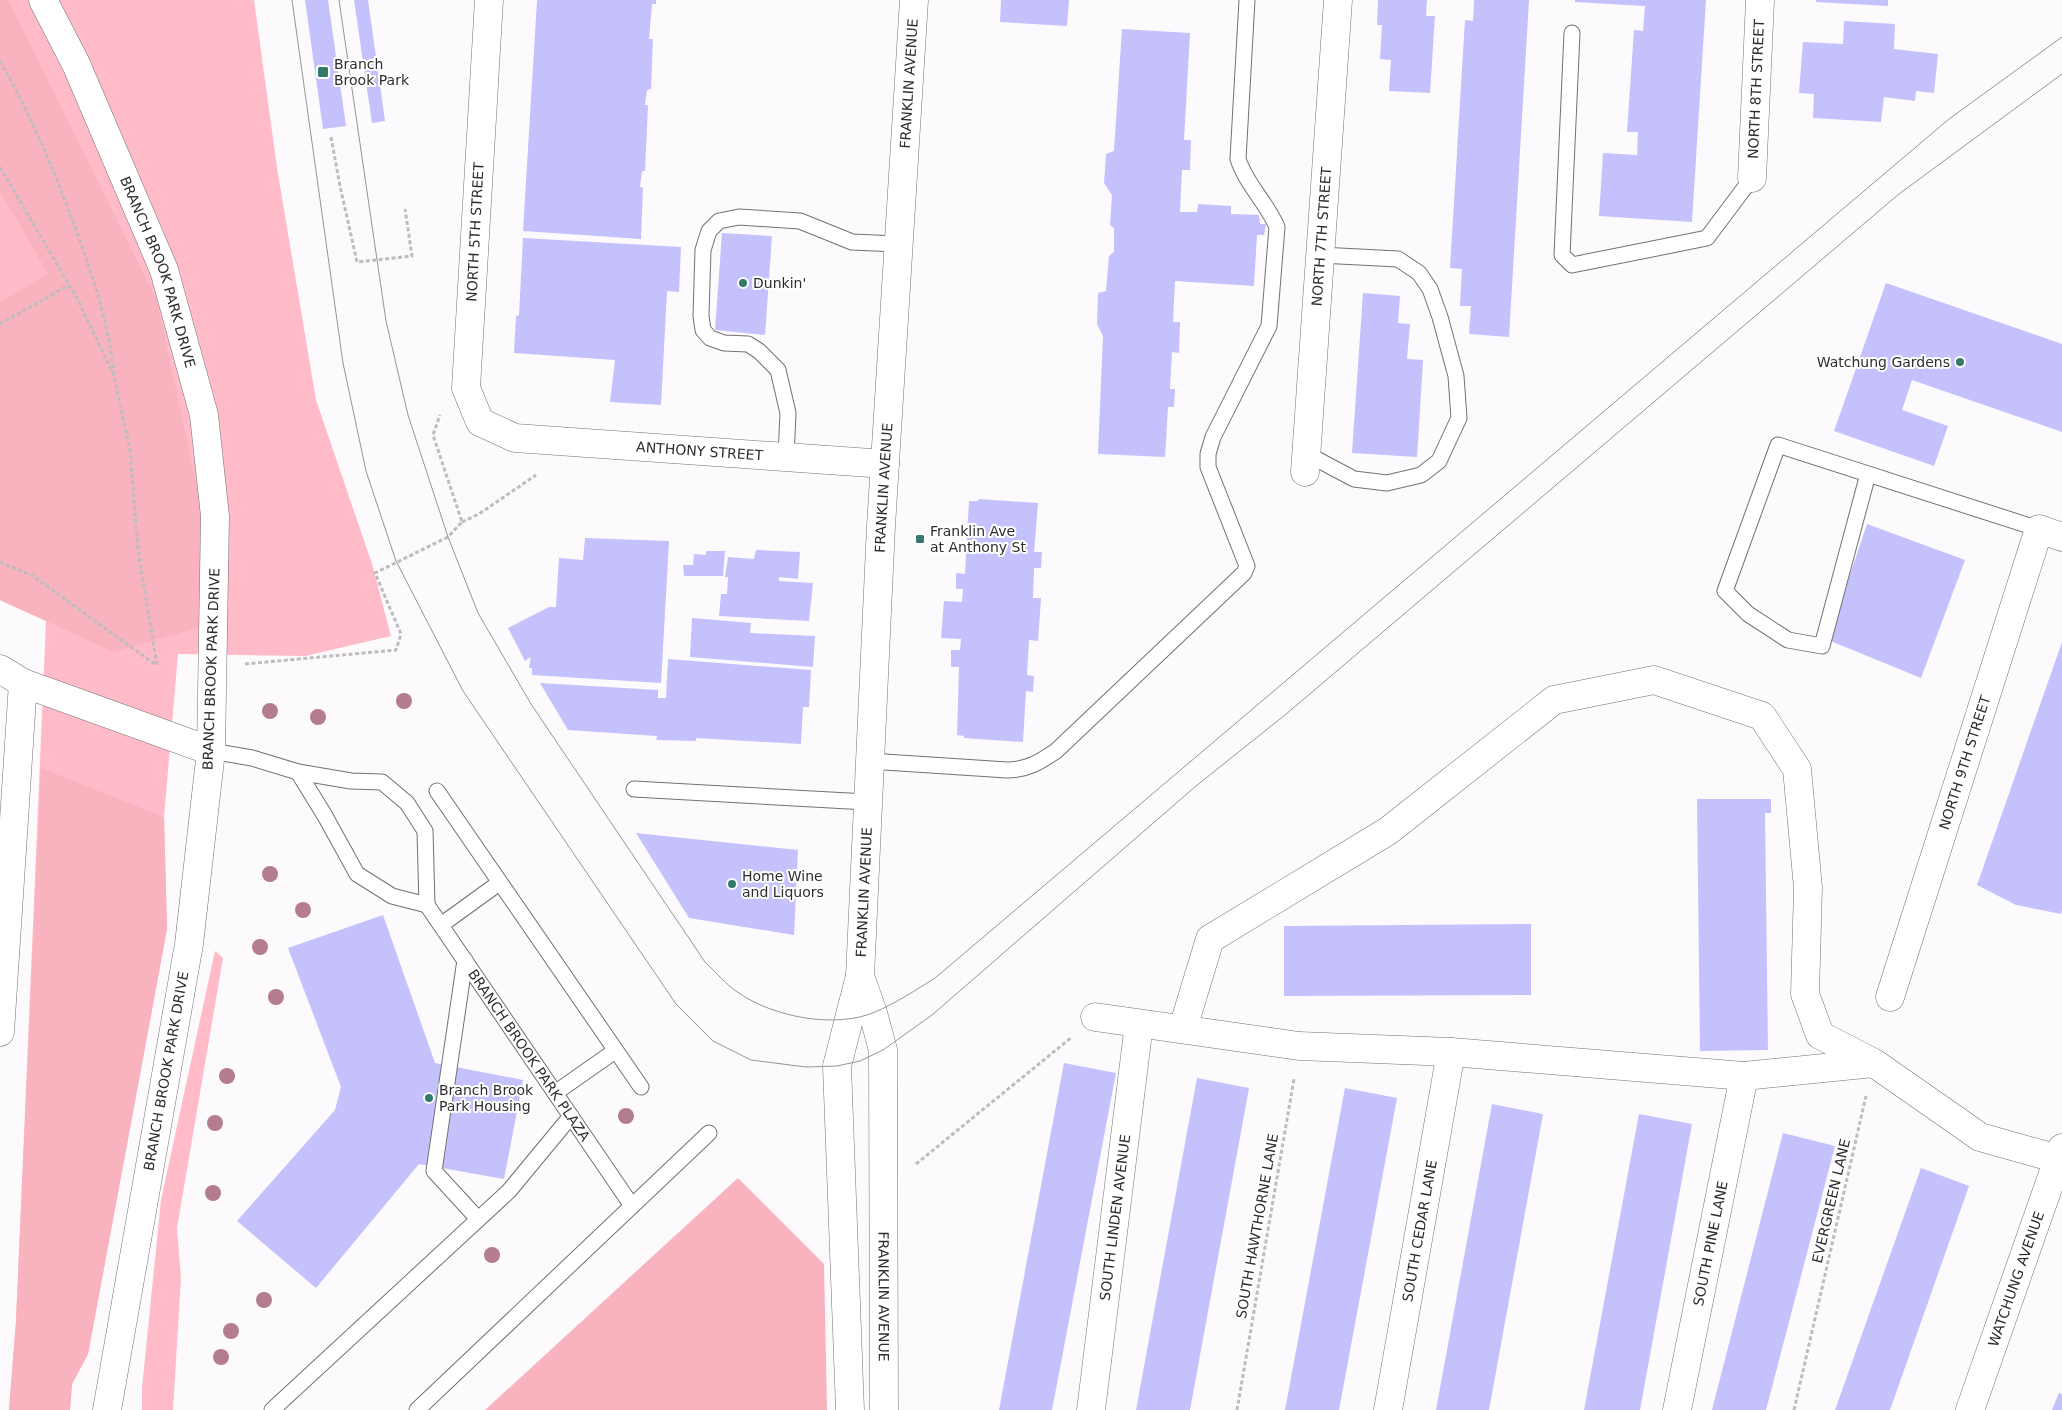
<svg xmlns="http://www.w3.org/2000/svg" width="2062" height="1410" font-family="'DejaVu Sans',sans-serif">
<rect width="100%" height="100%" fill="#fcfafd"/>
<g fill="#ffbbc7">
<polygon points="0,0 254,0 277,168 316,400 372,564 391,636 305,656 178,654 164,817 167,929 88,1354 72,1384 70,1410 9,1410 16,1321 46,621 0,600"/>
<polygon points="215,951 223,958 177,1228 181,1278 173,1410 142,1410 142,1388 161,1200"/>
</g>
<g fill="#f9b3bf">
<polygon points="0,0 8,0 157,301 200,501 201,627 114,652 0,600 0,302 48,274 0,191"/>
<polygon points="41,768 164,817 167,929 88,1354 72,1384 70,1410 9,1410 16,1321"/>
<polygon points="738,1178 824,1264 827,1410 485,1410"/>
</g>
<g fill="#c4c1fd">
<polygon points="305,0 328,0 346,126 323,129"/>
<polygon points="354,0 368,0 385,121 372,123"/>
<polygon points="537,0 656,0 656,4 652,4 649,39 653,39 651,89 647,90 645,105 648,105 645,171 642,171 640,187 643,188 641,239 523,231"/>
<polygon points="1001,0 1069,0 1067,26 1000,22"/>
<polygon points="1378,0 1427,0 1426,16 1435,16 1430,93 1389,91 1391,60 1380,59 1382,25 1377,25"/>
<polygon points="1474,0 1529,0 1509,337 1469,334 1471,306 1460,306 1462,269 1450,268 1465,20 1473,21"/>
<polygon points="1575,0 1706,0 1692,222 1599,216 1603,153 1637,155 1638,132 1627,132 1634,30 1643,31 1645,6 1575,2"/>
<polygon points="1816,0 1888,0 1888,6 1816,2"/>
<polygon points="1844,21 1895,24 1894,49 1938,54 1934,93 1916,91 1915,101 1884,97 1881,122 1813,118 1814,94 1799,93 1803,42 1843,44"/>
<polygon points="1122,29 1190,33 1184,140 1191,140 1190,170 1182,170 1180,212 1197,212 1198,204 1231,206 1231,214 1259,215 1260,224 1266,224 1264,235 1257,235 1254,286 1175,281 1173,322 1180,322 1179,353 1172,352 1170,389 1175,389 1174,407 1168,407 1165,457 1098,454 1103,336 1097,324 1098,293 1106,291 1109,256 1114,252 1114,228 1110,225 1112,195 1104,183 1106,154 1114,151"/>
<polygon points="722,233 772,236 765,335 715,330"/>
<polygon points="523,238 681,247 679,292 667,291 661,405 610,402 615,360 514,353 516,316 519,315"/>
<polygon points="1886,283 2062,344 2062,432 1912,380 1902,410 1948,426 1934,466 1834,431"/>
<polygon points="1363,293 1400,296 1398,323 1410,324 1407,359 1423,360 1417,457 1352,453"/>
<polygon points="979,499 1038,503 1034,552 1042,552 1041,568 1034,568 1033,598 1041,598 1038,641 1029,640 1027,675 1034,676 1033,692 1026,691 1023,742 964,738 964,736 957,735 959,667 951,667 951,650 960,650 961,639 941,638 944,601 962,602 963,589 956,589 956,573 965,574 969,501 978,501"/>
<polygon points="1867,524 1965,560 1921,678 1828,640"/>
<polygon points="585,538 669,541 661,683 532,675 532,668 529,668 531,657 525,661 508,628 549,607 556,607 559,558 583,560"/>
<polygon points="756,550 800,552 798,579 779,577 779,581 813,583 809,621 719,616 721,594 727,594 728,577 725,577 728,557 754,559"/>
<polygon points="706,551 725,551 723,576 684,576 683,565 693,565 694,554 706,555"/>
<polygon points="692,618 751,623 750,633 815,636 813,667 690,657"/>
<polygon points="2062,642 2062,910 2061,914 2016,905 1977,885"/>
<polygon points="668,659 811,670 809,707 803,707 801,744 696,738 696,741 656,740 657,736 568,730 540,683 658,690 658,698 666,698"/>
<polygon points="1697,799 1771,799 1771,813 1765,813 1768,1050 1700,1051"/>
<polygon points="636,833 798,850 794,935 689,918"/>
<polygon points="383,915 435,1063 523,1080 504,1179 419,1164 316,1288 237,1221 335,1110 341,1087 288,948"/>
<polygon points="1531,924 1531,995 1284,996 1284,926"/>
<polygon points="1064,1063 1116,1073 1052,1410 999,1410"/>
<polygon points="1197,1078 1249,1088 1190,1410 1136,1410"/>
<polygon points="1345,1088 1397,1098 1339,1410 1285,1410"/>
<polygon points="1492,1104 1543,1114 1489,1410 1436,1410"/>
<polygon points="1639,1114 1692,1124 1640,1410 1584,1410"/>
<polygon points="1783,1133 1835,1146 1766,1410 1712,1410"/>
<polygon points="1921,1168 1969,1186 1890,1410 1835,1410"/>
<polygon points="2059,1393 2062,1394 2062,1410 2052,1410"/>
</g>
<g fill="none" stroke-linecap="round" stroke-linejoin="round">
<defs>
<g id="service">
<polyline points="1572,33 1562,255 1572,265 1707,238 1752,178"/>
<polyline points="1307,454 1354,479 1387,483 1421,475 1439,461 1459,418 1456,376 1440,317 1430,289 1419,273 1398,259 1320,255"/>
<polyline points="786,457 788,413 778,370 759,351 748,344 724,343 710,338 703,330 701,316 703,250 709,231 719,221 739,217 800,221 852,242 897,244"/>
<polyline points="1868,474 1822,646 1788,640 1748,614 1725,591 1778,445 2039,529"/>
<path id="s1" d="M 211,751 L 252,758 L 298,772 L 351,781 L 382,782 L 407,803 L 425,831 L 427,905 L 632,1206"/>
<path d="M 869,761 L 1007,770 C 1027,770 1040,762 1056,751 L 1244,573 L 1247,566 L 1208,467 L 1208,454 L 1213,437 L 1269,326 L 1277,227 C 1267,203 1246,184 1238,159 L 1247,0"/>
<polyline points="298,772 325,816 357,874 392,896 427,905"/>
<polyline points="634,789 867,802"/>
<polyline points="437,791 641,1087"/>
<polyline points="441,925 499,883"/>
<polyline points="465,960 434,1171 478,1219"/>
<polyline points="555,1093 615,1051"/>
<polyline points="272,1410 509,1191 571,1116"/>
<polyline points="417,1410 709,1133"/>
</g>
<g id="minor">
<path id="s2" d="M 43,0 L 76,64 L 164,270 L 204,415 L 215,516 L 211,751 L 189,944 L 107,1410"/>
<path id="s3" d="M 489,0 L 466,388 L 480,422 L 515,438 L 885,464"/>
<path id="s4" d="M 1752,178 L 1760,0"/>
<path id="s5" d="M 1305,472 L 1338,0"/>
<polyline points="0,669 23,683 211,751"/>
<path id="s6" d="M 1890,997 L 2039,529 L 2062,537"/>
<polyline points="1095,1017 1299,1046 1451,1052 1744,1076 1874,1063"/>
<polyline points="1183,1028 1210,939 1388,831 1554,700 1654,680 1762,716 1797,769 1808,888 1805,994 1820,1035 1874,1063 1980,1137 2058,1159"/>
<polyline points="0,1032 23,683"/>
<path id="s7" d="M 1091,1410 L 1139,1024"/>
<path id="s8" d="M 1388,1410 L 1451,1052"/>
<path id="s9" d="M 1677,1410 L 1744,1076"/>
<path id="s10" d="M 1970,1410 L 2062,1148"/>
</g>
<g id="secondary">
<path id="s11" d="M 860,976 L 873,1013 L 883,1050 L 884,1410"/>
<path id="s12" d="M 850,1410 L 837,1066 L 860,976 L 881,526 L 914,0"/>
</g>
</defs>
<use href="#service" stroke="#737174" stroke-width="17"/>
<use href="#minor" stroke="#737174" stroke-width="29"/>
<use href="#secondary" stroke="#737174" stroke-width="29"/>
<g stroke="#bebcbf" stroke-width="3" stroke-dasharray="4 2.5" stroke-linecap="butt">
<path d="M 0,61 C 31,115 55,172 76,230 C 94,280 108,321 114,373"/>
<polyline points="331,137 340,186 357,262 412,256 405,209"/>
<polyline points="0,167 77,298 114,376 130,450 138,550 157,665"/>
<polyline points="0,324 69,285"/>
<polyline points="462,522 479,514 536,475"/>
<polyline points="0,562 33,576 156,665"/>
<polyline points="245,664 396,650 401,634 375,573 448,537 462,522 433,435 440,415"/>
<polyline points="916,1164 1072,1037"/>
<polyline points="1237,1410 1294,1079"/>
<polyline points="1794,1410 1866,1096"/>
</g>
<use href="#service" stroke="#fff" stroke-width="15"/>
<use href="#minor" stroke="#fff" stroke-width="28"/>
<use href="#secondary" stroke="#fff" stroke-width="28"/>
<g stroke="#969496" stroke-width="1">
<polyline points="292,0 343,363 366,471 396,561 463,691 676,1004 713,1041 751,1060 806,1067 837,1066 860,1061 883,1050 932,1015 1196,786 1285,715 1899,194 2062,74"/>
<path d="M 339,0 L 386,321 L 408,415 L 448,537 L 478,613 L 531,704 L 705,962 C 716,972 726,985 739,993 C 773,1017 836,1029 875,1012 C 896,1003 916,990 935,978 L 1949,119 L 2062,37"/>
</g>
</g>
<g fill="#b37c8f">
<circle cx="404" cy="701" r="8"/>
<circle cx="270" cy="711" r="8"/>
<circle cx="318" cy="717" r="8"/>
<circle cx="270" cy="874" r="8"/>
<circle cx="303" cy="910" r="8"/>
<circle cx="260" cy="947" r="8"/>
<circle cx="276" cy="997" r="8"/>
<circle cx="227" cy="1076" r="8"/>
<circle cx="626" cy="1116" r="8"/>
<circle cx="215" cy="1123" r="8"/>
<circle cx="213" cy="1193" r="8"/>
<circle cx="492" cy="1255" r="8"/>
<circle cx="264" cy="1300" r="8"/>
<circle cx="231" cy="1331" r="8"/>
<circle cx="221" cy="1357" r="8"/>
</g>
<g fill="#35796c" stroke="#fff" stroke-width="2">
<rect x="317" y="66" width="12" height="12" rx="2.5"/>
<circle cx="743" cy="283" r="5"/>
<circle cx="1960" cy="362" r="5"/>
<rect x="915" y="534" width="10" height="10" rx="2.5"/>
<circle cx="732" cy="884" r="5"/>
<circle cx="429" cy="1098" r="5"/>
</g>
<g text-anchor="middle" stroke-width="4" stroke-linejoin="round" paint-order="stroke">
<g font-size="14" fill="#2e2d2e" stroke="#fff" text-anchor="start">
<text x="334" y="69">Branch<tspan x="334" dy="16">Brook Park</tspan></text>
<text x="753" y="288">Dunkin'</text>
<text x="1950" y="367" text-anchor="end">Watchung Gardens</text>
<text x="930" y="536">Franklin Ave<tspan x="930" dy="16">at Anthony St</tspan></text>
<text x="742" y="881">Home Wine<tspan x="742" dy="16">and Liquors</tspan></text>
<text x="439" y="1095">Branch Brook<tspan x="439" dy="16">Park Housing</tspan></text>
</g>
<g font-size="14" fill="#2e2d2e" stroke="#fff">
<text dy="5" stroke="none"><textPath href="#s12" startOffset="1331">FRANKLIN AVENUE</textPath></text>
<text dy="5" stroke="none"><textPath href="#s4" startOffset="89">NORTH 8TH STREET</textPath></text>
<text transform="translate(475 232) rotate(-87)" y="5">NORTH 5TH STREET</text>
<text dy="5" stroke="none"><textPath href="#s5" startOffset="236">NORTH 7TH STREET</textPath></text>
<text dy="5" stroke="none"><textPath href="#s2" startOffset="296">BRANCH BROOK PARK DRIVE</textPath></text>
<text dy="5" stroke="none"><textPath href="#s3" startOffset="649">ANTHONY STREET</textPath></text>
<text dy="5" stroke="none"><textPath href="#s12" startOffset="926">FRANKLIN AVENUE</textPath></text>
<text transform="translate(211 669) rotate(-88)" y="5">BRANCH BROOK PARK DRIVE</text>
<text dy="5" stroke="none"><textPath href="#s6" startOffset="246">NORTH 9TH STREET</textPath></text>
<text dy="5" stroke="none"><textPath href="#s12" startOffset="521">FRANKLIN AVENUE</textPath></text>
<text dy="5" stroke="none"><textPath href="#s1" startOffset="496">BRANCH BROOK PARK PLAZA</textPath></text>
<text transform="translate(166 1071) rotate(-80)" y="5">BRANCH BROOK PARK DRIVE</text>
<text transform="translate(1831 1201) rotate(-77)" y="5">EVERGREEN LANE</text>
<text dy="5" stroke="none"><textPath href="#s7" startOffset="194">SOUTH LINDEN AVENUE</textPath></text>
<text transform="translate(1257 1226) rotate(-80)" y="5">SOUTH HAWTHORNE LANE</text>
<text dy="5" stroke="none"><textPath href="#s8" startOffset="182">SOUTH CEDAR LANE</textPath></text>
<text dy="5" stroke="none"><textPath href="#s9" startOffset="170">SOUTH PINE LANE</textPath></text>
<text dy="5" stroke="none"><textPath href="#s10" startOffset="139">WATCHUNG AVENUE</textPath></text>
<text dy="5" stroke="none"><textPath href="#s11" startOffset="324">FRANKLIN AVENUE</textPath></text>
</g>
</g>
</svg>
